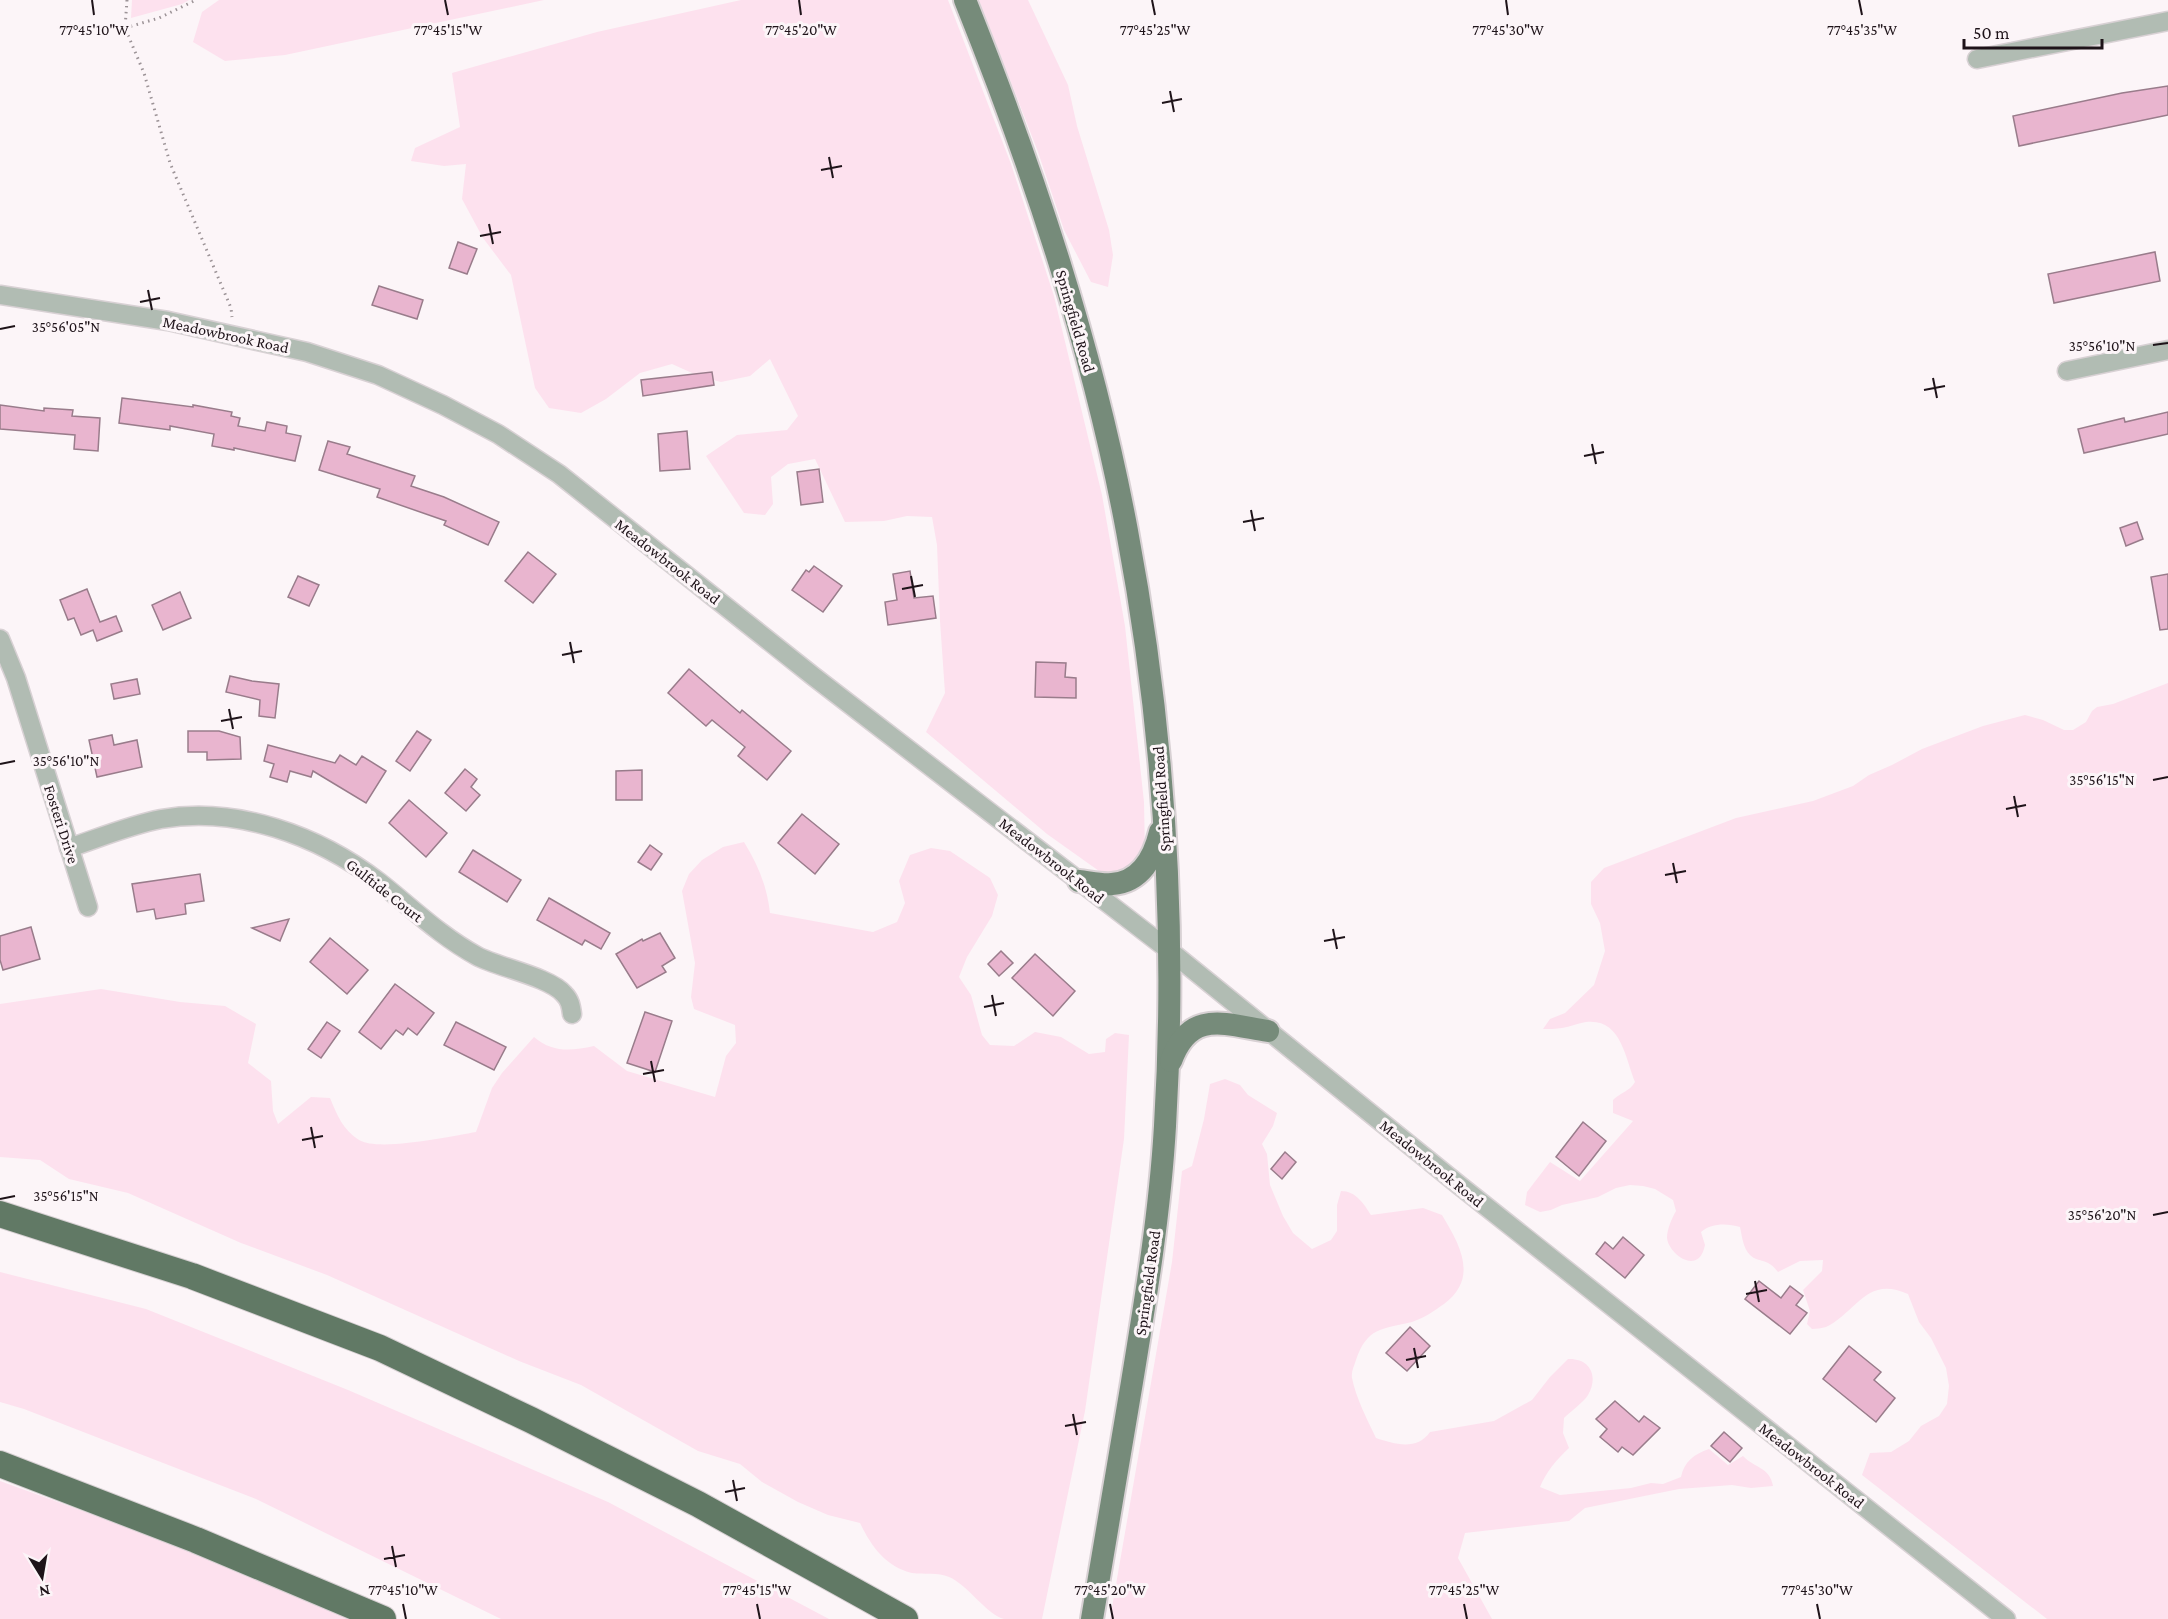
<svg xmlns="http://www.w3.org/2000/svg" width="2168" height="1619" font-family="'Crimson Pro',serif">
<rect width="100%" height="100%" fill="#fcf5f8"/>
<g fill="#fde1ee">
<polygon points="132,0 189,0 182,4 131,18"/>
<polygon points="219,0 544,0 285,55 225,61 193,42 202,12"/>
<polygon points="741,0 948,0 1011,164 1054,296 1102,495 1125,626 1144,802 1145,853 1133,869 1116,874 1099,871 1047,834 926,732 945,693 940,621 937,545 932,517 907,516 884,521 845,522 815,459 788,464 771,477 773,504 765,515 744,513 706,456 737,435 787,430 798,416 770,359 750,376 721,382 701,377 672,364 640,373 606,399 581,413 549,408 535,388 511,275 483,238 462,199 466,164 444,166 411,161 415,148 460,127 452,73 597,32"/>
<polygon points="979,0 1028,0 1068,85 1077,126 1109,230 1113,255 1108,287 1091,282 1064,230 1038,152"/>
<path d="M 2168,683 L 2168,1619 L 2047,1619 L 1862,1475 L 1870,1453 L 1891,1452 L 1909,1441 L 1921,1426 L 1939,1416 L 1947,1404 L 1949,1386 L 1946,1368 L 1931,1338 L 1919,1322 L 1908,1294 C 1866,1275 1857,1312 1826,1327 C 1822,1328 1816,1329 1812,1329 L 1807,1324 L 1810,1311 L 1803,1290 L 1822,1271 L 1823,1260 L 1800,1261 L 1778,1272 C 1767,1257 1758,1263 1750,1255 C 1743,1248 1742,1236 1740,1227 C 1727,1223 1711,1223 1701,1232 L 1705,1245 C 1704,1250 1702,1255 1699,1258 C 1687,1268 1668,1250 1667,1238 C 1667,1229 1672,1218 1676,1211 L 1673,1200 L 1655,1189 L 1643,1186 L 1630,1185 L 1616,1188 L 1598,1197 L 1562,1205 L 1551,1210 L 1540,1212 L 1525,1205 L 1527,1192 L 1550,1162 L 1580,1181 L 1633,1121 L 1613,1113 L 1613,1100 C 1620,1093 1630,1091 1635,1082 C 1625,1057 1621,1018 1586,1022 C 1578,1023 1570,1027 1562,1028 C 1556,1029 1549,1029 1543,1029 L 1550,1019 L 1565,1013 L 1594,985 L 1605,951 L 1600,923 L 1591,904 L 1591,882 L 1604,868 L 1736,818 L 1813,801 L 1853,786 L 1869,775 L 1892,765 L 1922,749 L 1983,726 L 2025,715 L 2043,720 L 2064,730 L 2073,730 L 2086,722 L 2092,711 L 2097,707 L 2113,704 Z"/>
<path d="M 744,842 C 758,865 767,886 770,913 L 873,932 L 897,922 L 905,903 L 899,881 L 910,855 L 931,848 L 950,851 L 990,878 L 998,895 L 992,916 L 967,957 L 959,977 L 971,995 L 982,1035 L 990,1045 L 1014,1046 L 1035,1032 L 1061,1037 L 1089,1054 L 1105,1052 L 1106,1039 L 1115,1033 L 1129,1035 L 1124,1139 L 1085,1411 L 1042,1619 C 1030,1619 1015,1619 1004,1619 C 987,1615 967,1584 949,1577 C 938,1572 924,1575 912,1573 C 886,1567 871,1546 860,1523 L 828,1515 L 798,1502 L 762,1482 L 740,1464 L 698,1451 L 581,1385 L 519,1361 L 327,1275 L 241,1243 L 128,1193 L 69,1179 L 40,1160 L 0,1157 L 0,1004 L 101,989 L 180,1002 L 225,1006 L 256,1024 L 248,1063 L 271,1081 L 273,1111 L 278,1124 L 311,1097 L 330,1098 C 337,1115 343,1130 359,1140 C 379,1152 452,1136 476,1132 L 492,1088 L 502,1073 L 534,1037 C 553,1053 571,1051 594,1046 L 627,1071 L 715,1097 L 726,1056 L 736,1043 L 735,1025 L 694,1009 L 691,997 L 695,963 L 682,891 L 689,874 L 702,860 L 723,847 Z"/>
<path d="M 1225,1079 L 1240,1085 L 1248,1095 L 1277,1113 L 1273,1126 L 1262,1144 L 1267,1154 L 1270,1185 L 1283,1216 L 1293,1233 L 1312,1249 L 1331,1240 L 1337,1231 L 1337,1205 L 1341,1191 C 1356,1191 1364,1204 1371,1215 L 1423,1208 L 1442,1215 C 1460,1245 1479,1278 1444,1304 C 1434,1311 1424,1318 1412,1322 C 1383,1329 1367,1327 1356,1360 C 1354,1366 1351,1372 1352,1378 C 1356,1398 1367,1419 1376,1438 C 1394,1444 1417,1451 1430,1432 L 1494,1421 L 1532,1400 L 1550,1377 L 1568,1359 C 1590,1358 1599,1376 1588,1395 C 1585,1401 1570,1412 1564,1418 L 1563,1433 L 1569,1448 C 1557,1459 1546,1472 1540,1487 L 1560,1495 L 1631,1488 L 1651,1483 L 1663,1484 L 1681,1477 C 1684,1462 1694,1454 1709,1449 L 1728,1465 L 1743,1456 C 1754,1468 1770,1467 1773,1486 L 1751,1488 L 1732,1485 L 1679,1489 L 1585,1508 L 1569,1521 L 1465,1533 L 1458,1558 L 1492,1619 L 1110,1619 L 1172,1262 L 1182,1171 L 1192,1166 L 1204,1119 L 1210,1084 Z"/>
<polygon points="0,1272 146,1309 348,1390 608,1502 829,1619 501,1619 256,1499 24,1409 0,1402"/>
<polygon points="0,1481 196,1552 359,1619 0,1619"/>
</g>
<g fill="#e9b5cf" stroke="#997c8b" stroke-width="1.5">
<polygon points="2168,86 2168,115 2019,146 2013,116 2122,93"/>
<polygon points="458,242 477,249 467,274 449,268"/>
<polygon points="2155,252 2160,281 2054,303 2048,274"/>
<polygon points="379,286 423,300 417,319 372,305"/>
<polygon points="712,372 714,385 643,396 641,380"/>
<polygon points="122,398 193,407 193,405 232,412 231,416 240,418 238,426 265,431 267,422 287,426 286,433 301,436 295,461 234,448 234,450 212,446 214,434 170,426 170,430 119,423"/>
<polygon points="0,405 44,411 44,408 73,410 72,416 100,418 98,451 74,449 75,435 0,429"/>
<polygon points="2168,412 2168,434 2084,453 2078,429 2124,418 2125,422"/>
<polygon points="687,431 690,469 660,471 658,434"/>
<polygon points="328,441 350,447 347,454 415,476 411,486 444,497 499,522 488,545 444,525 446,521 377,497 380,489 319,470"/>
<polygon points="819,469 823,502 801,505 797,472"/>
<polygon points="2137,522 2143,539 2126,546 2120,528"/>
<polygon points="528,552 556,574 533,603 505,581"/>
<polygon points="814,566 842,586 823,612 792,590 806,570 809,572"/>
<polygon points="910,571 914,598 933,596 936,618 888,625 885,602 897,600 893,574"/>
<polygon points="2168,574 2168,629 2160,630 2151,577"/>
<polygon points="298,576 319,585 309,606 288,597"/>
<polygon points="87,589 100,622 116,616 122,631 97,641 93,630 81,635 74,618 68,620 60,600"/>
<polygon points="180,592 191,618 163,630 152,605"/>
<polygon points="1036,662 1066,663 1065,677 1076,678 1076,698 1035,697"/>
<polygon points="689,669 740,713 742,710 791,751 767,780 738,756 745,747 712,720 706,726 668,693"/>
<polygon points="230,676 252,681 279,684 275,718 259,716 260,700 226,692"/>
<polygon points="137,679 140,694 114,699 111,684"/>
<polygon points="188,731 219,731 240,737 241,759 207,760 207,752 188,752"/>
<polygon points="417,731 431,740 410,771 396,761"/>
<polygon points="112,735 114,745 137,740 142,767 97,777 89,740"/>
<polygon points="268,745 335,763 340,755 356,765 362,756 386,771 366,803 313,771 311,777 290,771 287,782 270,777 274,764 264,761"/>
<polygon points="465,769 477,779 471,787 480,795 466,811 445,793"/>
<polygon points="642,770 642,800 616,800 616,771"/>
<polygon points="409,800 447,833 426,857 389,823"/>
<polygon points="802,814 839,844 815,874 778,843"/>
<polygon points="650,845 662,854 651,870 638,862"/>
<polygon points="473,850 521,880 507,902 459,872"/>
<polygon points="200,874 204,901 185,904 186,914 156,919 154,909 137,912 132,884"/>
<polygon points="549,898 610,933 601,949 585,940 582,945 537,920"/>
<polygon points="289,919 280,941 252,928"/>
<polygon points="31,927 40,959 3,970 0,960 0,936"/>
<polygon points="660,933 675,958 662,966 666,972 637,988 616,954 642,939 643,941"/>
<polygon points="330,938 368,970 347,994 310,962"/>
<polygon points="1001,951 1013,963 999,976 988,964"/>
<polygon points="1035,954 1075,991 1053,1016 1012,978"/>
<polygon points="395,984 434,1013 417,1035 408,1028 403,1035 396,1030 381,1049 359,1032"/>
<polygon points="645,1012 672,1021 655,1072 627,1063"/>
<polygon points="327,1022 340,1031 321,1058 308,1049"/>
<polygon points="456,1022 506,1047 494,1070 444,1045"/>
<polygon points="1583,1122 1606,1141 1579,1176 1556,1157"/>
<polygon points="1285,1152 1296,1162 1282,1179 1271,1169"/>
<polygon points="1623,1237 1644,1255 1625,1278 1596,1254 1605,1242 1613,1249"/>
<polygon points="1759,1281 1781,1298 1790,1286 1803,1296 1796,1305 1807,1313 1790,1334 1745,1299"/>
<polygon points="1410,1327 1430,1346 1407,1371 1386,1353"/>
<polygon points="1849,1346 1881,1372 1874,1380 1895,1398 1876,1422 1823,1379"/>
<polygon points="1615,1401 1639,1422 1644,1416 1660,1428 1633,1455 1622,1447 1618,1452 1600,1437 1607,1429 1596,1419"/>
<polygon points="1724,1432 1742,1448 1730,1462 1711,1446"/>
</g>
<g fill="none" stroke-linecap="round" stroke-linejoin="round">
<defs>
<g id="minor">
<polyline points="1977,59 2168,21"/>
<polyline points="0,295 168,321 307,352 378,375 443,405 498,434 559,474 813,676 1170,951 1459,1185 2006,1619"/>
<polyline points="2067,371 2168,350"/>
<polyline points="0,639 16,678 88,907"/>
<path d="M 69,848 C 99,838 130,825 161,819 C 237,806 318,835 379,882 C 411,907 440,936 477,956 C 497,967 550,977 564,994 C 570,1000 571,1006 572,1014"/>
</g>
<g id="major">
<path d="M 965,0 C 1034,172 1093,349 1127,531 C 1164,727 1177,928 1165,1126 C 1160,1212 1146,1297 1132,1382 C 1119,1461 1105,1540 1092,1619"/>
<path d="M 1079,881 C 1089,882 1101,885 1112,884 C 1141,882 1154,857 1160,832"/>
<path d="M 1171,1061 C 1190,1009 1224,1024 1268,1031"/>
</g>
<g id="highway">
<polyline points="0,1214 192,1276 380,1348 531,1420 698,1504 905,1619"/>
<polyline points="0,1464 196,1540 383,1619"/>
</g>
</defs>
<use href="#minor" stroke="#d8d1d4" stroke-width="21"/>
<use href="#major" stroke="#d8d1d4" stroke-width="26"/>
<use href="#highway" stroke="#d8d1d4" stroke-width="28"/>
<g stroke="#9c9397" stroke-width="3" stroke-dasharray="1.5 4.5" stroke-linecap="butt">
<polyline points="127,0 125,28 144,73 170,163 231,308 232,317"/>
<polyline points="125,28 159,18 196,0"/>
</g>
<use href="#minor" stroke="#b1bcb3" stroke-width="18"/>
<use href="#major" stroke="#768b7a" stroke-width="22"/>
<use href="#highway" stroke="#617965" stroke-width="26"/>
</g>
<path fill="none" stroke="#1e1319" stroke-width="2" d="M 92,0 L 94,15M 445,0 L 448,15M 799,0 L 801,15M 1152,0 L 1155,15M 1506,0 L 1508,15M 1859,0 L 1862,15M 1170,91 L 1174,112M 1162,103 L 1182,99M 829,157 L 833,178M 821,170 L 842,166M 489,224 L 493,244M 480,236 L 501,232M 148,290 L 152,310M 140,302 L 160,298M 0,329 L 15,326M 2153,345 L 2168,343M 1933,378 L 1937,398M 1924,390 L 1945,386M 1592,444 L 1596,464M 1584,456 L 1604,452M 1251,510 L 1255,531M 1243,522 L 1264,518M 911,576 L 915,597M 902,589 L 923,585M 570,642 L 574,663M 562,655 L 582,651M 229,709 L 233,729M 221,721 L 242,717M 0,764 L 15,761M 2153,780 L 2168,777M 2014,796 L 2018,817M 2006,809 L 2026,805M 1673,863 L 1677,883M 1665,875 L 1686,871M 1333,929 L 1337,949M 1324,941 L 1345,937M 992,995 L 996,1016M 984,1007 L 1004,1003M 651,1061 L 655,1082M 643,1074 L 664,1070M 311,1127 L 315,1148M 302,1140 L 323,1136M 0,1199 L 15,1196M 2153,1215 L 2168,1212M 1755,1281 L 1759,1302M 1746,1294 L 1767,1290M 1414,1348 L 1418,1368M 1406,1360 L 1426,1356M 1073,1414 L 1077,1435M 1065,1426 L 1086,1422M 733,1480 L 737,1501M 725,1492 L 745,1488M 392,1546 L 396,1567M 384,1559 L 405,1555M 403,1604 L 406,1619M 757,1604 L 760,1619M 1110,1604 L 1113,1619M 1464,1604 L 1467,1619M 1817,1604 L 1820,1619"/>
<g text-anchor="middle" stroke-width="6" stroke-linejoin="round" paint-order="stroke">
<g font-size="16" fill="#1e1319" stroke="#fcf5f8">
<text transform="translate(1076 321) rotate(74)" y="6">Springfield Road</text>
<text transform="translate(226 334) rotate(12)" y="6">Meadowbrook Road</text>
<text transform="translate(668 561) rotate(38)" y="6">Meadowbrook Road</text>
<text transform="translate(1161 799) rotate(-94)" y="6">Springfield Road</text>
<text transform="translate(62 824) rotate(72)" y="6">Fosteri Drive</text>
<text transform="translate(1052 860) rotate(38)" y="6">Meadowbrook Road</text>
<text transform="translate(385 890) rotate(38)" y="6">Gulftide Court</text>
<text transform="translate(1432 1163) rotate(39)" y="6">Meadowbrook Road</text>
<text transform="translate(1147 1283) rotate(-82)" y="6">Springfield Road</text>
<text transform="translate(1812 1465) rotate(38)" y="6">Meadowbrook Road</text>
</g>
</g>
<g font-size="15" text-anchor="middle" fill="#1e1319" stroke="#fcf5f8" stroke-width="6" stroke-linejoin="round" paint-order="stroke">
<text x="94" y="35">77°45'10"W</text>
<text x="448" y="35">77°45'15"W</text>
<text x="801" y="35">77°45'20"W</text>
<text x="1155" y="35">77°45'25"W</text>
<text x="1508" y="35">77°45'30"W</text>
<text x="1862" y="35">77°45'35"W</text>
<text x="66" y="332">35°56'05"N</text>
<text x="2102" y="351">35°56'10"N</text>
<text x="66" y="766">35°56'10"N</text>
<text x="2102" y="785">35°56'15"N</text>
<text x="66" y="1201">35°56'15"N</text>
<text x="2102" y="1220">35°56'20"N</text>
<text x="403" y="1595">77°45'10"W</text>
<text x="757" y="1595">77°45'15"W</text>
<text x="1110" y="1595">77°45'20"W</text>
<text x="1464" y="1595">77°45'25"W</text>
<text x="1817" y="1595">77°45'30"W</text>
</g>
<g transform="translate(42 1577) rotate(169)" stroke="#fcf5f8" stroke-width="4.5" paint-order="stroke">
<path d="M0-4.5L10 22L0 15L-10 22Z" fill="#1e1319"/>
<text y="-9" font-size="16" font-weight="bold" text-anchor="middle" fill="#1e1319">N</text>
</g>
<path d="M1964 39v9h138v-9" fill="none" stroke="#1e1319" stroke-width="3"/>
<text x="1973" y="39" font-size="18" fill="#1e1319" stroke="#fcf5f8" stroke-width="4.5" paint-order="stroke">50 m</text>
</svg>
